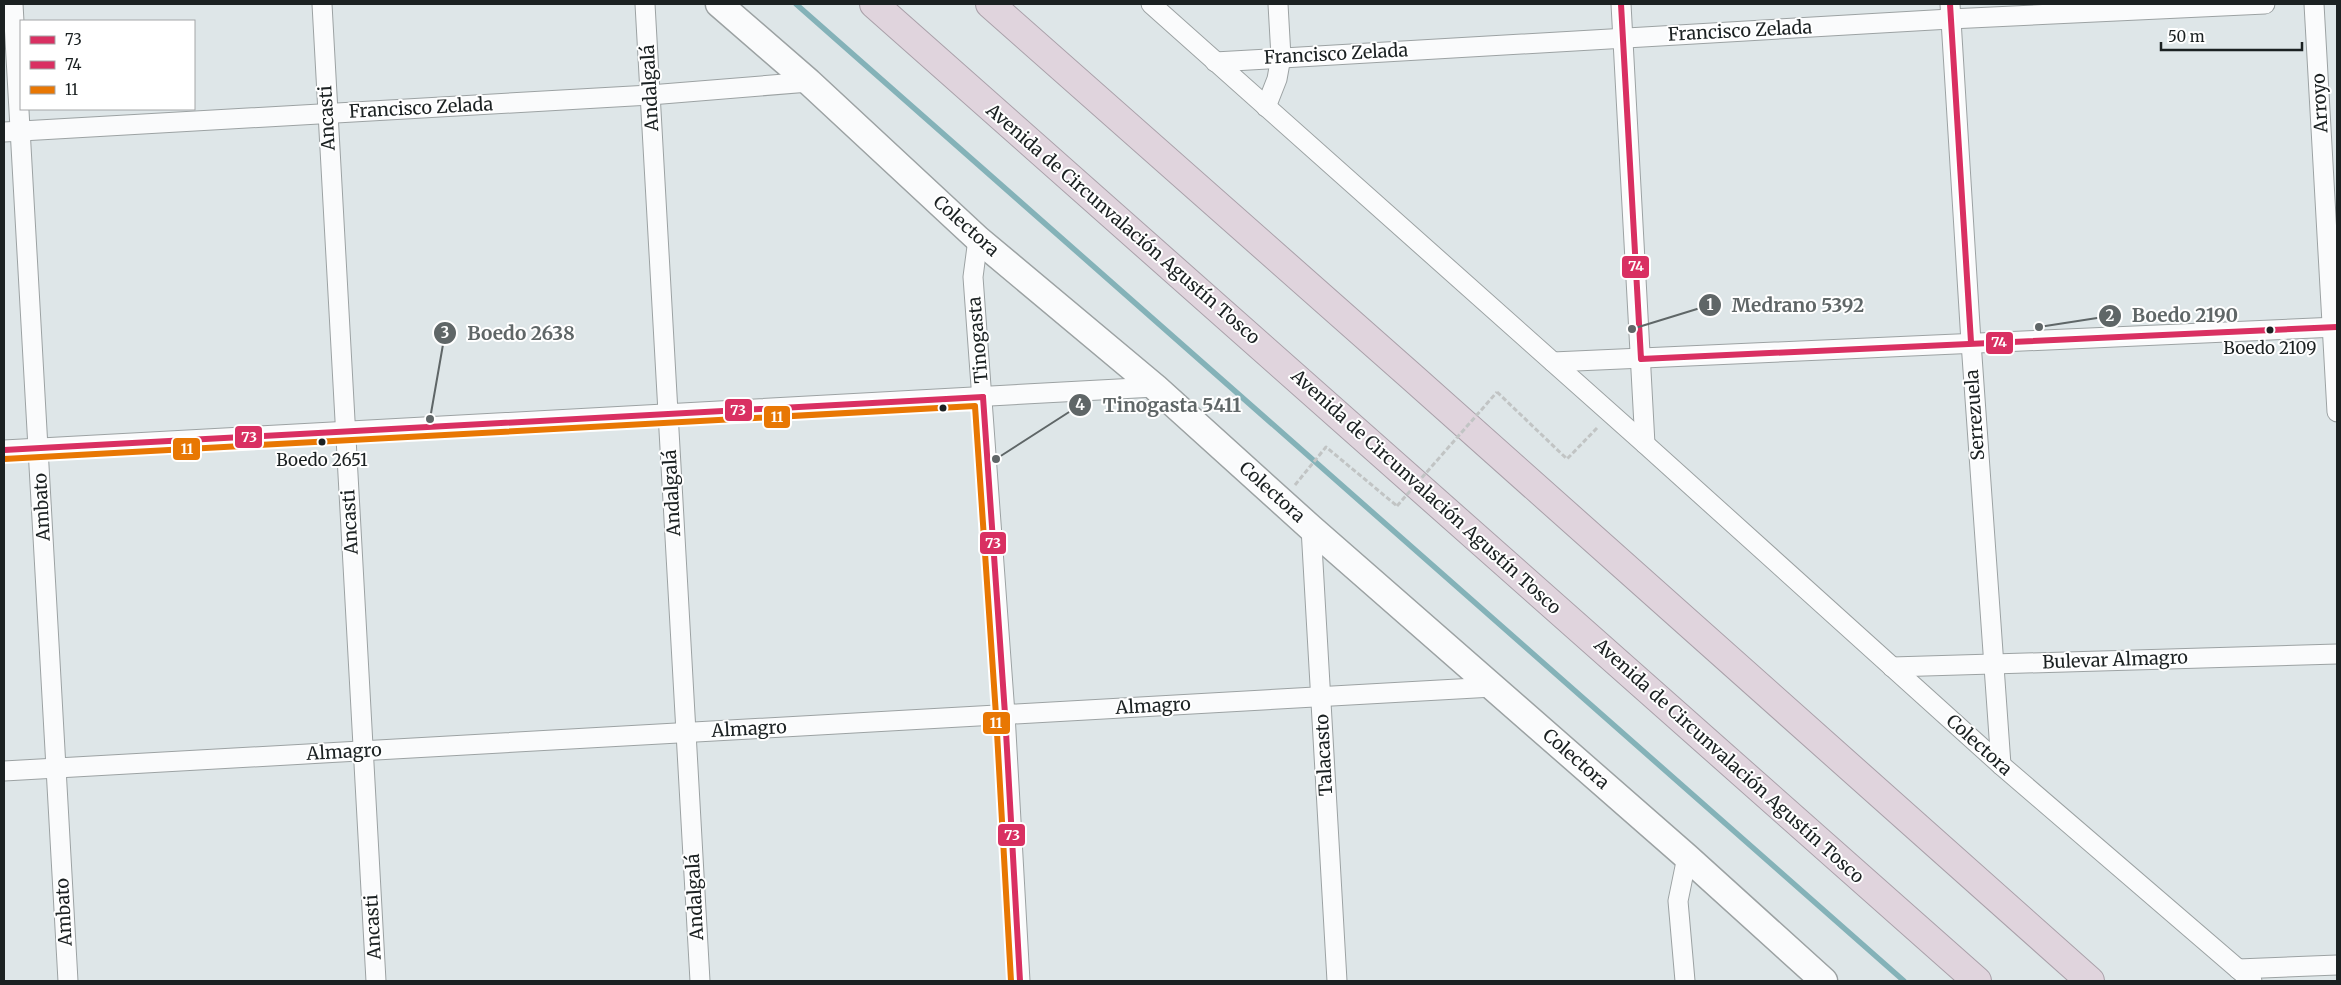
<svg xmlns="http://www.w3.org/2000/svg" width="2341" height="985" font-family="Merriweather,serif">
<rect width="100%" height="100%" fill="#dee6e8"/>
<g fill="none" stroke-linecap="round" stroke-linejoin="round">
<polyline stroke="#84b2b8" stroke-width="5.5" points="796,4 1904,981"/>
<defs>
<g id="street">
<polyline points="13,4 68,981"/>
<polyline points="322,4 376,981"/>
<polyline points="645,4 700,981"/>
<polyline points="1151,4 1645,444 2001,765 2252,981"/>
<polyline points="1621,4 1645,444"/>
<polyline points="1950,4 1971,342 2001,765"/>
<polyline points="2314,4 2337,412"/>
<polyline points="1215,62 1950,19 2265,4"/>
<polyline points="1266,107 1277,79 1281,57 1278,4"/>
<polyline points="4,132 650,95 809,82"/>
<polyline points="978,239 973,277 1005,714 1020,981"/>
<polyline points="1553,362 2337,327"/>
<polyline points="4,450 1155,387"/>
<polyline points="1311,528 1337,981"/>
<polyline points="1892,667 2337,654"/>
<polyline points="4,771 1493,687"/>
<polyline points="2238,969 2337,965"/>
<polyline points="1685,981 1678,901 1687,857"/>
</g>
<polyline id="secondary" points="719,4 809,82 978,239 1155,387 1311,528 1687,857 1824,981"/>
<g id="highway">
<polyline points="874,4 1977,981"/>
<polyline points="990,4 1412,377 2090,981"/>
</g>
</defs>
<use href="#street" stroke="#9ca2a3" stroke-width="21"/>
<use href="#secondary" stroke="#9ca2a3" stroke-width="29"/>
<use href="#highway" stroke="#a9a0a9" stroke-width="30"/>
<g stroke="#c1c4c4" stroke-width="3" stroke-dasharray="5 2.5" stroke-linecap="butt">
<polyline points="1497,392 1567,459 1598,427"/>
<polyline points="1295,485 1326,447 1397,506"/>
</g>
<use href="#street" stroke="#fafbfc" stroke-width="19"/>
<use href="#secondary" stroke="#fafbfc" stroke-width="26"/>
<use href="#highway" stroke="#e0d4dd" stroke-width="28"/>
<polyline stroke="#c1c4c4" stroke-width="3" stroke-dasharray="5 2.5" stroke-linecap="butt" points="1397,506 1497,392"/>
<defs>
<g id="bus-1">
<polyline points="983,397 1005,714 1020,981"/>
<polyline points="4,450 983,397"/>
</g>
<g id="bus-2">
<polyline points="1621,4 1641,359 2337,327"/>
<polyline points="1950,4 1971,342"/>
</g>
<polyline id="bus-3" points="4,459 975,406 996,715 1011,981"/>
</defs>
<use href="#bus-1" stroke="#fff" stroke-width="10"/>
<use href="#bus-2" stroke="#fff" stroke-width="10"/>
<use href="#bus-3" stroke="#fff" stroke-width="10"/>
<use href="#bus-1" stroke="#d93062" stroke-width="6"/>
<use href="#bus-2" stroke="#d93062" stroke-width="6"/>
<use href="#bus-3" stroke="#e87703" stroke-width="6"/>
</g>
<g fill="#1b2122" stroke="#fff" stroke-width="2">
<circle cx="2270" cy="330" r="4.5"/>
<circle cx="943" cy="408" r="4.5"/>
<circle cx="322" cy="442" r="4.5"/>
</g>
<g text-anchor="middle" stroke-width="4" stroke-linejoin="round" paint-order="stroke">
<g font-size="17" fill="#1b2122" stroke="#fff">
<text x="2270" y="354">Boedo 2109</text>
<text x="322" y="466">Boedo 2651</text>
</g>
<g font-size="18" fill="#1b2122" stroke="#fff">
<text transform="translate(1740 31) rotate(-3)" y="6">Francisco Zelada</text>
<text transform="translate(1336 54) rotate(-3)" y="6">Francisco Zelada</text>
<text transform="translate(650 88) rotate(-93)" y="6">Andalgalá</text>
<text transform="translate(2320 103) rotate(-93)" y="6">Arroyo</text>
<text transform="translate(421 108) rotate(-3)" y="6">Francisco Zelada</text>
<text transform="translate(327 118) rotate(-93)" y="6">Ancasti</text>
<text transform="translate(1123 224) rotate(41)" y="6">Avenida de Circunvalación Agustín Tosco</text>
<text transform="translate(966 226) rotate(42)" y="6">Colectora</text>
<text transform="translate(978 340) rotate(-95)" y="6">Tinogasta</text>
<text transform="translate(1975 415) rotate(-94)" y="6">Serrezuela</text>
<text transform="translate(1272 492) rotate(42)" y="6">Colectora</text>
<text transform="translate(1426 492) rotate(42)" y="6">Avenida de Circunvalación Agustín Tosco</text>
<text transform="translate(672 493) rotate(-93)" y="6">Andalgalá</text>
<text transform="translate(42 507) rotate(-93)" y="6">Ambato</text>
<text transform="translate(350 522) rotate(-93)" y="6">Ancasti</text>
<text transform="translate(2115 660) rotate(-2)" y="6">Bulevar Almagro</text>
<text transform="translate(1153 706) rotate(-3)" y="6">Almagro</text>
<text transform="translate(749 729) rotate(-3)" y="6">Almagro</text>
<text transform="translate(1979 745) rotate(42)" y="6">Colectora</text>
<text transform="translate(344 752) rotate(-3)" y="6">Almagro</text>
<text transform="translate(1324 755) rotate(-93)" y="6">Talacasto</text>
<text transform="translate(1576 759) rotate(41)" y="6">Colectora</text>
<text transform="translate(1729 761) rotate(42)" y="6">Avenida de Circunvalación Agustín Tosco</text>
<text transform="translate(695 897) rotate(-93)" y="6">Andalgalá</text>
<text transform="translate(64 912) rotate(-93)" y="6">Ambato</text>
<text transform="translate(373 927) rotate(-93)" y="6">Ancasti</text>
</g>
</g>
<path fill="none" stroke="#5f6667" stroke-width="2" d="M1632 329L1710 305M2039 327L2110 316M430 419L445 333M996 459L1080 405"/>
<g fill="#5f6667" stroke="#fff" stroke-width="2">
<circle cx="1632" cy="329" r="5"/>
<circle cx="2039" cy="327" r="5"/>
<circle cx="430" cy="419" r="5"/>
<circle cx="996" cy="459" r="5"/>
<circle cx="1710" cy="305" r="12"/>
<circle cx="2110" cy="316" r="12"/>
<circle cx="445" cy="333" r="12"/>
<circle cx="1080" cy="405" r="12"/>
</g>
<g font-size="15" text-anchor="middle" font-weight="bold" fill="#fff">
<text x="1710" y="310">1</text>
<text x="2110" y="321">2</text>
<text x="445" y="338">3</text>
<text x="1080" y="410">4</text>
</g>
<g font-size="19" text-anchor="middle" font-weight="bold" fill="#5f6667" stroke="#fff" stroke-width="4" stroke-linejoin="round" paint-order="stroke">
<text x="1798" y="312">Medrano 5392</text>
<text x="2185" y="322">Boedo 2190</text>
<text x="521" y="340">Boedo 2638</text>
<text x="1172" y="412">Tinogasta 5411</text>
</g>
<g stroke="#fff" stroke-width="2">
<rect x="1621" y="255" width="29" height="24" rx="5" fill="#d93062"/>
<rect x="1985" y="331" width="29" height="24" rx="5" fill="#d93062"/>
<rect x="724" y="398" width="29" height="24" rx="5" fill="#d93062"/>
<rect x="763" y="405" width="28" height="24" rx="5" fill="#e87703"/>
<rect x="234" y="425" width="29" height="24" rx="5" fill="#d93062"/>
<rect x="172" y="437" width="29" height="24" rx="5" fill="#e87703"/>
<rect x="979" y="531" width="28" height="24" rx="5" fill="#d93062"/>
<rect x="982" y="711" width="29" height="24" rx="5" fill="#e87703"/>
<rect x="997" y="823" width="29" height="24" rx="5" fill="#d93062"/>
</g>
<g font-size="14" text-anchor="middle" font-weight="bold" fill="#fff">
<text x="1636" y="271">74</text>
<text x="1999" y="347">74</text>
<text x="738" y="415">73</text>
<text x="777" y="422">11</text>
<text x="249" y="442">73</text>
<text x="187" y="454">11</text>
<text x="993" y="548">73</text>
<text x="996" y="728">11</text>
<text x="1012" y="840">73</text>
</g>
<rect width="2341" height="985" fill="none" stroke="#1b2122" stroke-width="10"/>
<rect x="20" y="20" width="175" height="90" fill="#ffffff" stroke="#a4a6a7"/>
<rect x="30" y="36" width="25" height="8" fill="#d93062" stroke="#a4a6a7"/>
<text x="65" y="45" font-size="15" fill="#1b2122">73</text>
<rect x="30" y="61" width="25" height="8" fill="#d93062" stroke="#a4a6a7"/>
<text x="65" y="70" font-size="15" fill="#1b2122">74</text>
<rect x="30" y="86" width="25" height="8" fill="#e87703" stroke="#a4a6a7"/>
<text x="65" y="95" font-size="15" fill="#1b2122">11</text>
<path d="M2161 42v8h141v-8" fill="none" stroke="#1b2122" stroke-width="2.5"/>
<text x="2168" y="42" font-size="15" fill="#1b2122" stroke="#ffffff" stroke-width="4" paint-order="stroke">50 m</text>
</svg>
